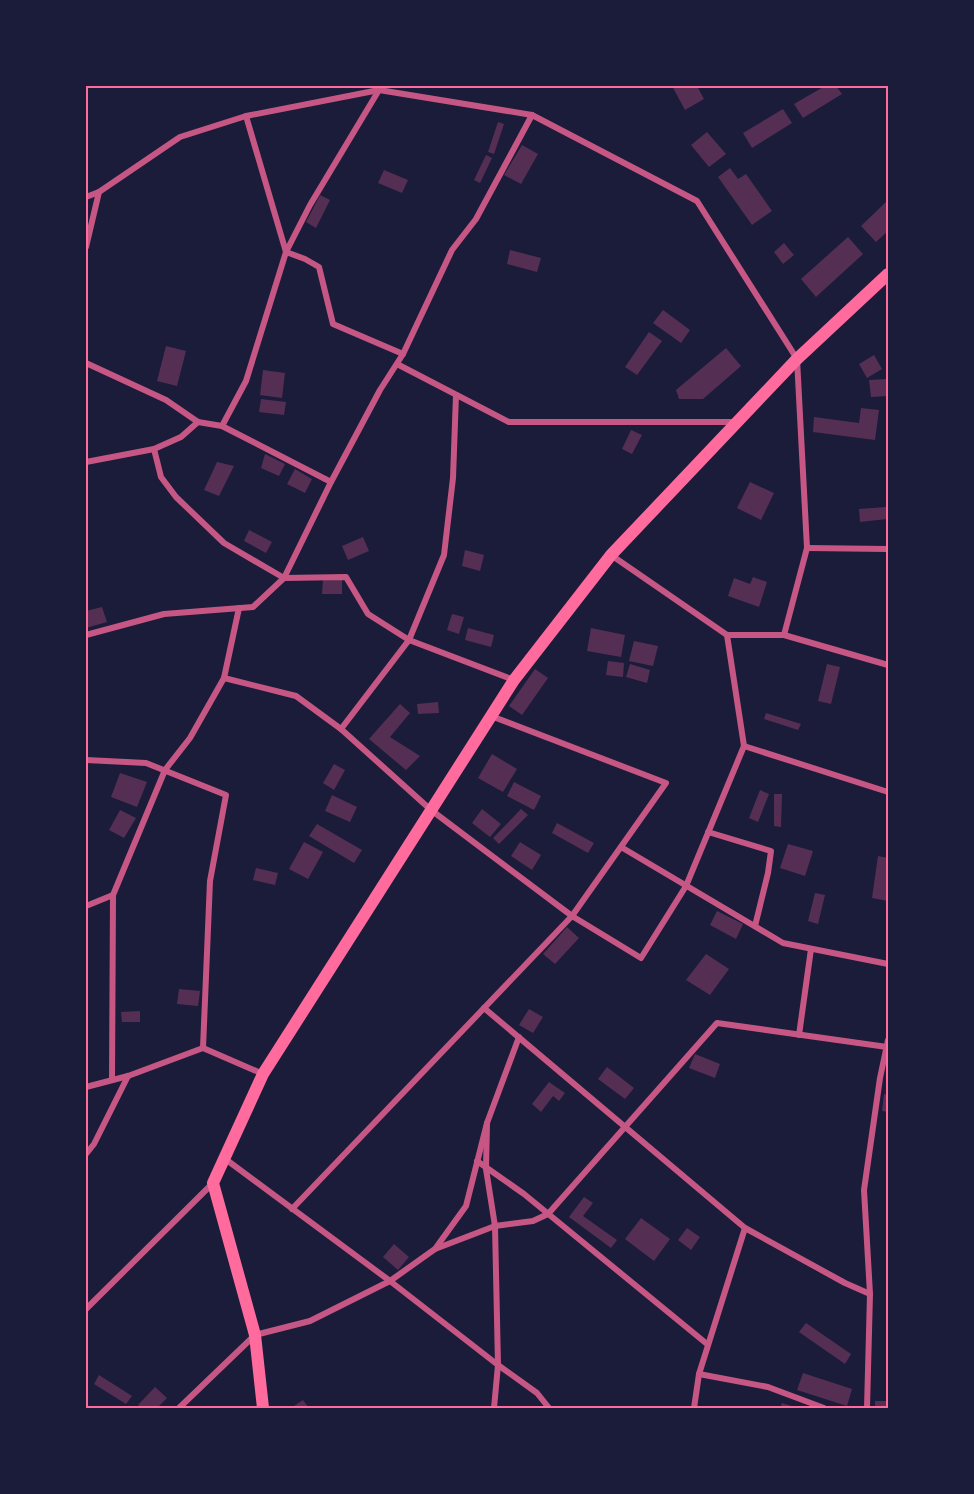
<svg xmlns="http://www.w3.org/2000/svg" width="974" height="1494" font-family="'Sofia Sans Condensed',sans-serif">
<rect width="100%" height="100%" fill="#1b1b3a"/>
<g fill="#542f53">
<polygon points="672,86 697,86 704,99 685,110"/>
<polygon points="825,86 836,86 842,94 803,118 794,104"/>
<polygon points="783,109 792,123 752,148 743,133"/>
<polygon points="498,122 504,124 494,154 488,152"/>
<polygon points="707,132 726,154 709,167 691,145"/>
<polygon points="522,145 538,154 521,184 504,175"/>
<polygon points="486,155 492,158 480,183 474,180"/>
<polygon points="730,168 738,179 746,174 772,211 752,225 718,177"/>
<polygon points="384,170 408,180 402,193 378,183"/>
<polygon points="320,195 330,200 316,228 306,222"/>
<polygon points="888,200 888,231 876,242 861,226"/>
<polygon points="848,237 863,254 816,297 801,279"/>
<polygon points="784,243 794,255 783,264 774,252"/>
<polygon points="510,250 541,258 537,272 507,264"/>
<polygon points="663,310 690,330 681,343 653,323"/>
<polygon points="649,332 662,341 637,375 625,367"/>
<polygon points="166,346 186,351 177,386 157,381"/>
<polygon points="726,348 741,366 703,399 679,399 676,390"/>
<polygon points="874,355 882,369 867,378 859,364"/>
<polygon points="263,370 285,373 282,398 260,395"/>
<polygon points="887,379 888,396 871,397 869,380"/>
<polygon points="261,399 286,402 284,415 259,412"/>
<polygon points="861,408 879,410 875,440 813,432 814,417 859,423"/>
<polygon points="631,430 642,435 632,454 622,449"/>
<polygon points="265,454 285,464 279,476 261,468"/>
<polygon points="217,462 234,466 219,496 204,490"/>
<polygon points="295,469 312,479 305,493 287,484"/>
<polygon points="750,482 774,493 761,520 737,508"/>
<polygon points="886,507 887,519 860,522 859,509"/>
<polygon points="249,530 272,542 266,553 244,541"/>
<polygon points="363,537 369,551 348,560 342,546"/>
<polygon points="465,550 484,555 480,571 462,566"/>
<polygon points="753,577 767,582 759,607 728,596 734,578 750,584"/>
<polygon points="323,579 342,579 342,594 322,594"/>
<polygon points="102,607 107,622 86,628 86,611"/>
<polygon points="452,614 464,617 459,634 447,630"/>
<polygon points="468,628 494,635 491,647 465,640"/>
<polygon points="591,628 625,635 621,657 587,651"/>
<polygon points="634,641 658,646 653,666 629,661"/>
<polygon points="608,661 624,663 623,677 606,675"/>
<polygon points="630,664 650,670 647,683 626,677"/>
<polygon points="827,664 840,667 831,704 818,701"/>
<polygon points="535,669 548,678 522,715 509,706"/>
<polygon points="438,702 439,713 418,714 417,704"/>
<polygon points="400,704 410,713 390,737 420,756 406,770 369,739"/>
<polygon points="766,713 801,724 798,730 764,719"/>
<polygon points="492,754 517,769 503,792 478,778"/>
<polygon points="334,764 345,770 334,790 323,783"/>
<polygon points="120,773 147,782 137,807 111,797"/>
<polygon points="514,782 541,796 534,810 507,796"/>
<polygon points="760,790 769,794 758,822 749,818"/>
<polygon points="774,794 782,794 781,827 774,826"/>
<polygon points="332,795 357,807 350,822 325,811"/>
<polygon points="482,809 501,824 490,837 472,823"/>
<polygon points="521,809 528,815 499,844 493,838"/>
<polygon points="120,810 136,818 124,838 109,830"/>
<polygon points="557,823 594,843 588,853 552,833"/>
<polygon points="317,824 362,850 354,863 309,836"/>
<polygon points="304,842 323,852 308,879 289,869"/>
<polygon points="520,842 541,855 532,870 511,856"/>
<polygon points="788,844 813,851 805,876 780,868"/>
<polygon points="878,856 888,858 887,879 888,879 888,901 872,898"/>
<polygon points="256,868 278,873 275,885 253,880"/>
<polygon points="815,893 825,895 818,924 808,921"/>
<polygon points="717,911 743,924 736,939 710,925"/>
<polygon points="567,927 579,938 555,964 543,954"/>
<polygon points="706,954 729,969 710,995 686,980"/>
<polygon points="179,989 200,991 198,1006 177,1004"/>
<polygon points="529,1009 543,1017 533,1033 519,1025"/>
<polygon points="140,1011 140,1022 122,1022 121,1012"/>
<polygon points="695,1054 720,1064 715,1078 689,1068"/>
<polygon points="607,1067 634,1088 625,1099 598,1079"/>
<polygon points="549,1082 565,1093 559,1101 553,1096 541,1112 532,1104"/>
<polygon points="884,1094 888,1095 888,1112 882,1111"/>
<polygon points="584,1197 593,1203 583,1216 617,1240 611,1248 569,1217"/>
<polygon points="641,1218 670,1239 654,1261 625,1239"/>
<polygon points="687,1228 700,1237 691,1250 678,1240"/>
<polygon points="394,1244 409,1257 398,1270 383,1257"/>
<polygon points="806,1323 851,1354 845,1364 799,1332"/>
<polygon points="803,1373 852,1389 847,1406 797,1390"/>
<polygon points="99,1375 132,1396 126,1404 94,1384"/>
<polygon points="155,1387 167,1398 157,1408 142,1408 138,1405"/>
<polygon points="303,1400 309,1408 291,1408"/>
<rect x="875" y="1401" width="11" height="7"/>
<polygon points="782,1403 798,1408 780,1408"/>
</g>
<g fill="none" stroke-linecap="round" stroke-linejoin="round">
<g stroke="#c65784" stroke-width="6">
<polyline points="246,116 286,252"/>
<polyline points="86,197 99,192 180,137 246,116 379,90 532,115 697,201 797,359 807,548 784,635"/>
<polyline points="86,247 99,192"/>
<polyline points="286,252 305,259 319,267 333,324 403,354"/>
<polyline points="86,363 166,400 198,422 222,426 331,482"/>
<polyline points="397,364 509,422 736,422"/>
<polyline points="222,426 246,381 286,252 310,205 379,90"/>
<polyline points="154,449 161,477 176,497 224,543 284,578 346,577 368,614 409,640 514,680"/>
<polyline points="86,462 154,449 181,437 198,422"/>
<polyline points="807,548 888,549"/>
<polyline points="86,635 164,614 253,607 284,578 331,482 380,390 403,354 452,250 476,219 532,115"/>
<polyline points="727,635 784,635 888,665"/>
<polyline points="224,678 296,696 341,729 431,810 572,916 641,958 686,886 744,746 727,635 611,555"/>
<polyline points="341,729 409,640 444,555 453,478 456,395"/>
<polyline points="744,746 888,792"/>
<polyline points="86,760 146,763 226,795 210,881 203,1048"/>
<polyline points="708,832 771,851 768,873 755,926"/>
<polyline points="621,847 783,943 888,964"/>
<polyline points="86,906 113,895"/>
<polyline points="484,1008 745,1228 845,1283 870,1294"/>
<polyline points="799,1035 811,949"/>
<polyline points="112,1080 113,895 165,770 190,738 224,678 239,608"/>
<polyline points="86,1087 128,1076 203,1048 263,1074"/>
<polyline points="86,1154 94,1144 128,1076"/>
<polyline points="224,1158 390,1281 498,1365 537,1393 549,1408"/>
<polyline points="477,1161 524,1194 707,1344"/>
<polyline points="292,1209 572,916 666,783 491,716"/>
<polyline points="435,1249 495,1226 533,1221 548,1214 717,1023 887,1047"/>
<polyline points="86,1309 213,1183"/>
<polyline points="699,1374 768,1387 824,1408"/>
<polyline points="179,1408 255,1335 310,1321 390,1281 435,1249 466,1206 487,1123"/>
<polyline points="494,1408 498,1365 495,1226 486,1169 487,1123 519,1037"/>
<polyline points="694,1408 699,1374 745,1228"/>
<polyline points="867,1408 870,1294 864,1190 880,1078 888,1040"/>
</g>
<polyline stroke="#ff6b9d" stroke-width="12" points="263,1408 255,1335 213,1183 263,1074 514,680 611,555 797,359 888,274"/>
</g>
<rect width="974" height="1494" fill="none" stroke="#1b1b3a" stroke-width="174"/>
<rect x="87" y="87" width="800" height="1320" fill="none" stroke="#ff6b9d" stroke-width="2"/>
</svg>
